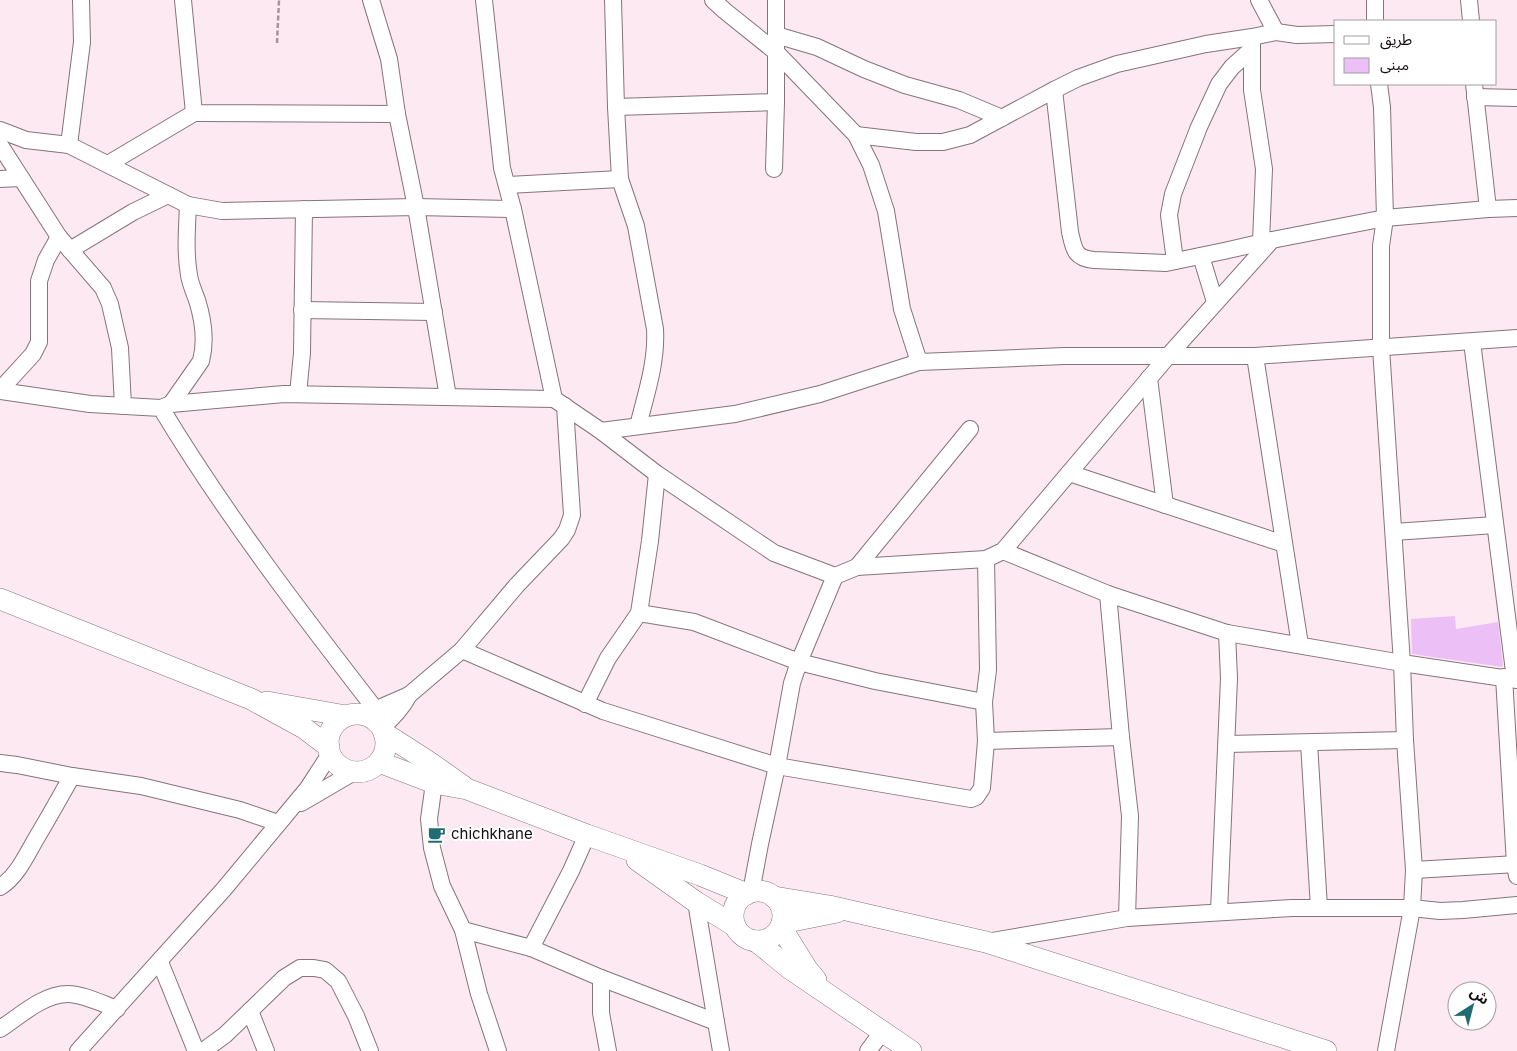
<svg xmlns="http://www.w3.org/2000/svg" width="1517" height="1051" font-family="Inter,'Noto Sans Arabic',sans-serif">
<rect width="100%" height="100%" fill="#fde9f2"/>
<polygon fill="#ecc0f6" points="1455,616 1456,629 1498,622 1503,665 1502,667 1412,654 1411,619"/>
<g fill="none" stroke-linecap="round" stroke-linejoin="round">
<defs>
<g id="minor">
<polyline points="183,0 194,113 397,114"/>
<polyline points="371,0 389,59 397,114 416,207 448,397"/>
<polyline points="613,0 616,107 776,102"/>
<polyline points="713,0 725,11 776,52 856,135 871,165 886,211 902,309 919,362 1065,356 1255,356 1300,645"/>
<polyline points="1259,0 1276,32"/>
<polyline points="1469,0 1471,21"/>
<polyline points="1375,21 1375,0"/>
<polyline points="776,35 817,47 864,69 905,85 959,100 1002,118"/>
<polyline points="1252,44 1252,90 1264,169 1261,242"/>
<polyline points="1379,84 1382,107 1385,218 1381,246 1381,348 1402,663 1405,740 1414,870 1412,908 1386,1051"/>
<polyline points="1474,84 1488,209"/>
<polyline points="1054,90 1078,78 1117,64 1206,44 1252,37 1276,32 1297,35 1336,34"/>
<polyline points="1475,97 1517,98"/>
<path d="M 616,107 L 620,179 L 636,226 L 655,329 C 657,362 646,394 638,426"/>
<polyline points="0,130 26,140 69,145 188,205 222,211 416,207 513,209"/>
<path d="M 856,135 L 916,142 L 943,142 L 970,135 L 1054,90 L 1070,232 C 1074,249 1074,258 1094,260 L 1166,263 L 1224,251 L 1272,240"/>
<polyline points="0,145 59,237 103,288 110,304 120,348 123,406"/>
<polyline points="69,145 82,42 81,0"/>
<polyline points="108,164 194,113"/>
<polyline points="774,169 776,102 776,0"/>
<polyline points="0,179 21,178"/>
<polyline points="507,185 620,179"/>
<polyline points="70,250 133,212 168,195"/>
<polyline points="1201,256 1215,302"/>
<polyline points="1175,261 1169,215 1173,194 1199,127 1219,84 1232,67 1252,49"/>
<polyline points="302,310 434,312"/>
<polyline points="1472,342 1515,679"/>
<polyline points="1255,356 1517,338"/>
<polyline points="1149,378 1165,505"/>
<polyline points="0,390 33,354 39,342 39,281 46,260 59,237"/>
<path d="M 0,391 L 90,404 L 161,408 C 225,514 300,612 376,710"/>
<polyline points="298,394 302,353 304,209"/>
<polyline points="554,399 601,431 657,474 774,553 835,576 857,567 986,559 1003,551 1168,356 1272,240 1385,218 1488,209 1517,208"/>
<path d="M 171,404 L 201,361 C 206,342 203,319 197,300 C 194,292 190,283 189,275 C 185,252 187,228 188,205"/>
<polyline points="161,408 171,404 284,394 554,399 513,209 502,168 484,0"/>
<polyline points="601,431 735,414 820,394 919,362"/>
<polyline points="1069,473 1284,544"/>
<polyline points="1394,532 1495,525"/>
<polyline points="1003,551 1108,594 1227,633 1402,663 1517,680"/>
<polyline points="857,567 970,429"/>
<polyline points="1108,594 1121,737 1130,816 1127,918"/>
<polyline points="639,613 694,622 799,662 875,681 984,702"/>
<polyline points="462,650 603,711 777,766 971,799 976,797 982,788 986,741 984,702 988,670 986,559"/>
<polyline points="1504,677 1515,864 1517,876"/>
<polyline points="585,704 608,658 639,613 650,541 657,474"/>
<polyline points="363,715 409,695 462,650 517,585 561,539 567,530 572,515 565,406"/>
<path d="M 382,727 C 393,718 402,708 409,695"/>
<polyline points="986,741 1121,737"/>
<polyline points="1309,743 1319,908"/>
<polyline points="1227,744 1405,740"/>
<polyline points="0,763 17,765 72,776 141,786 240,810 278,823"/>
<polyline points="434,783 429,819 432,848 442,886 463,930 479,994 498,1051"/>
<polyline points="301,803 354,772"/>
<polyline points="1414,870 1517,864"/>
<path d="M 0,887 C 17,877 27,854 37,837 C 49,817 60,797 72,776"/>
<polyline points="751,892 760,844 777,766 792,683 799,662 835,576"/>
<polyline points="696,902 716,1022"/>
<polyline points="1219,912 1229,678 1227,633"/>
<polyline points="463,930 531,948 571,871 587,835"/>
<polyline points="986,942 1127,918 1292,908 1412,908 1440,911 1463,910 1517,905"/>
<polyline points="531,948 601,978 601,1013 608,1051"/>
<polyline points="160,962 196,1051"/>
<polyline points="601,978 716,1022 721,1051"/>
<polyline points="250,1011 266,1051"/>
<path d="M 0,1029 C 20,1016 43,994 68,994 C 83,994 103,1004 117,1009"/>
<polyline points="78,1051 224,889 308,788 330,754"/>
<polyline points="203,1051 225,1035 284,978 300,968 314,968 325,970 338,981 356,1016 370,1051"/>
<polyline points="868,1051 882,1032"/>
</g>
<g id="major">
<polyline points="0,599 251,699 304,728 329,747"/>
<polyline points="267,702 346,716"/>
<circle cx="357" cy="743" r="29"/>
<polyline points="384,733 429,762 463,786"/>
<polyline points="379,762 434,783 467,789 587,835 700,875 747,894"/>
<polyline points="637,860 696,902 735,926"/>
<circle cx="758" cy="916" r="25"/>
<polyline points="774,897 829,906 986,942 1326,1051"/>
<polyline points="782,923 837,912"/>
<polyline points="781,927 807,969 816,980"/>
<polyline points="756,941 789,968 911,1051"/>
</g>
</defs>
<use href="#minor" stroke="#85747b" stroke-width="18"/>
<use href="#major" stroke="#85747b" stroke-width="22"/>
<polyline stroke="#a4959c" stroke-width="2.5" stroke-dasharray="5 2.5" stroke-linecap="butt" points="277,43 279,0"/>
<use href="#minor" stroke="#fff" stroke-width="16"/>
<use href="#major" stroke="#fff" stroke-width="21"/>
</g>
<defs>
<symbol id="cafe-bare" viewBox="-9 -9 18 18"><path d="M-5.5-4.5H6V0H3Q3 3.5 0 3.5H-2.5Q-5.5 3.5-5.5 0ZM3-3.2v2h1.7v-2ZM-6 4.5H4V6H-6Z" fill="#206c70" stroke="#fff" stroke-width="2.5" paint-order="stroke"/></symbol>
</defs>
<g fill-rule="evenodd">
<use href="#cafe-bare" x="424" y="822" width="25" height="25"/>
</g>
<g text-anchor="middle" stroke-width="4" stroke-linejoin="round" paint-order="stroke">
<g font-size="15" fill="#140e10" stroke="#fff" text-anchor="start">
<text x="451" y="839">chichkhane</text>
</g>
</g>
<rect x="1334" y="20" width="162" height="65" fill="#ffffff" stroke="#a19f9f"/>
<rect x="1344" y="36" width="25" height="8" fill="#ffffff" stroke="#a19f9f"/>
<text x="1380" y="45" font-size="15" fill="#140e10">طريق</text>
<rect x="1344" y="58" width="25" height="15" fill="#ecc0f6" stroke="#a19f9f"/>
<text x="1380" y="70" font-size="15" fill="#140e10">مبنى</text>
<g transform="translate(1472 1006) rotate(36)"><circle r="24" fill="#ffffff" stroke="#a19f9f"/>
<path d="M0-4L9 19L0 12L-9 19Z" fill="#206c70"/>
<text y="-8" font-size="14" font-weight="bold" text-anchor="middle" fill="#140e10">ش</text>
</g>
</svg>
